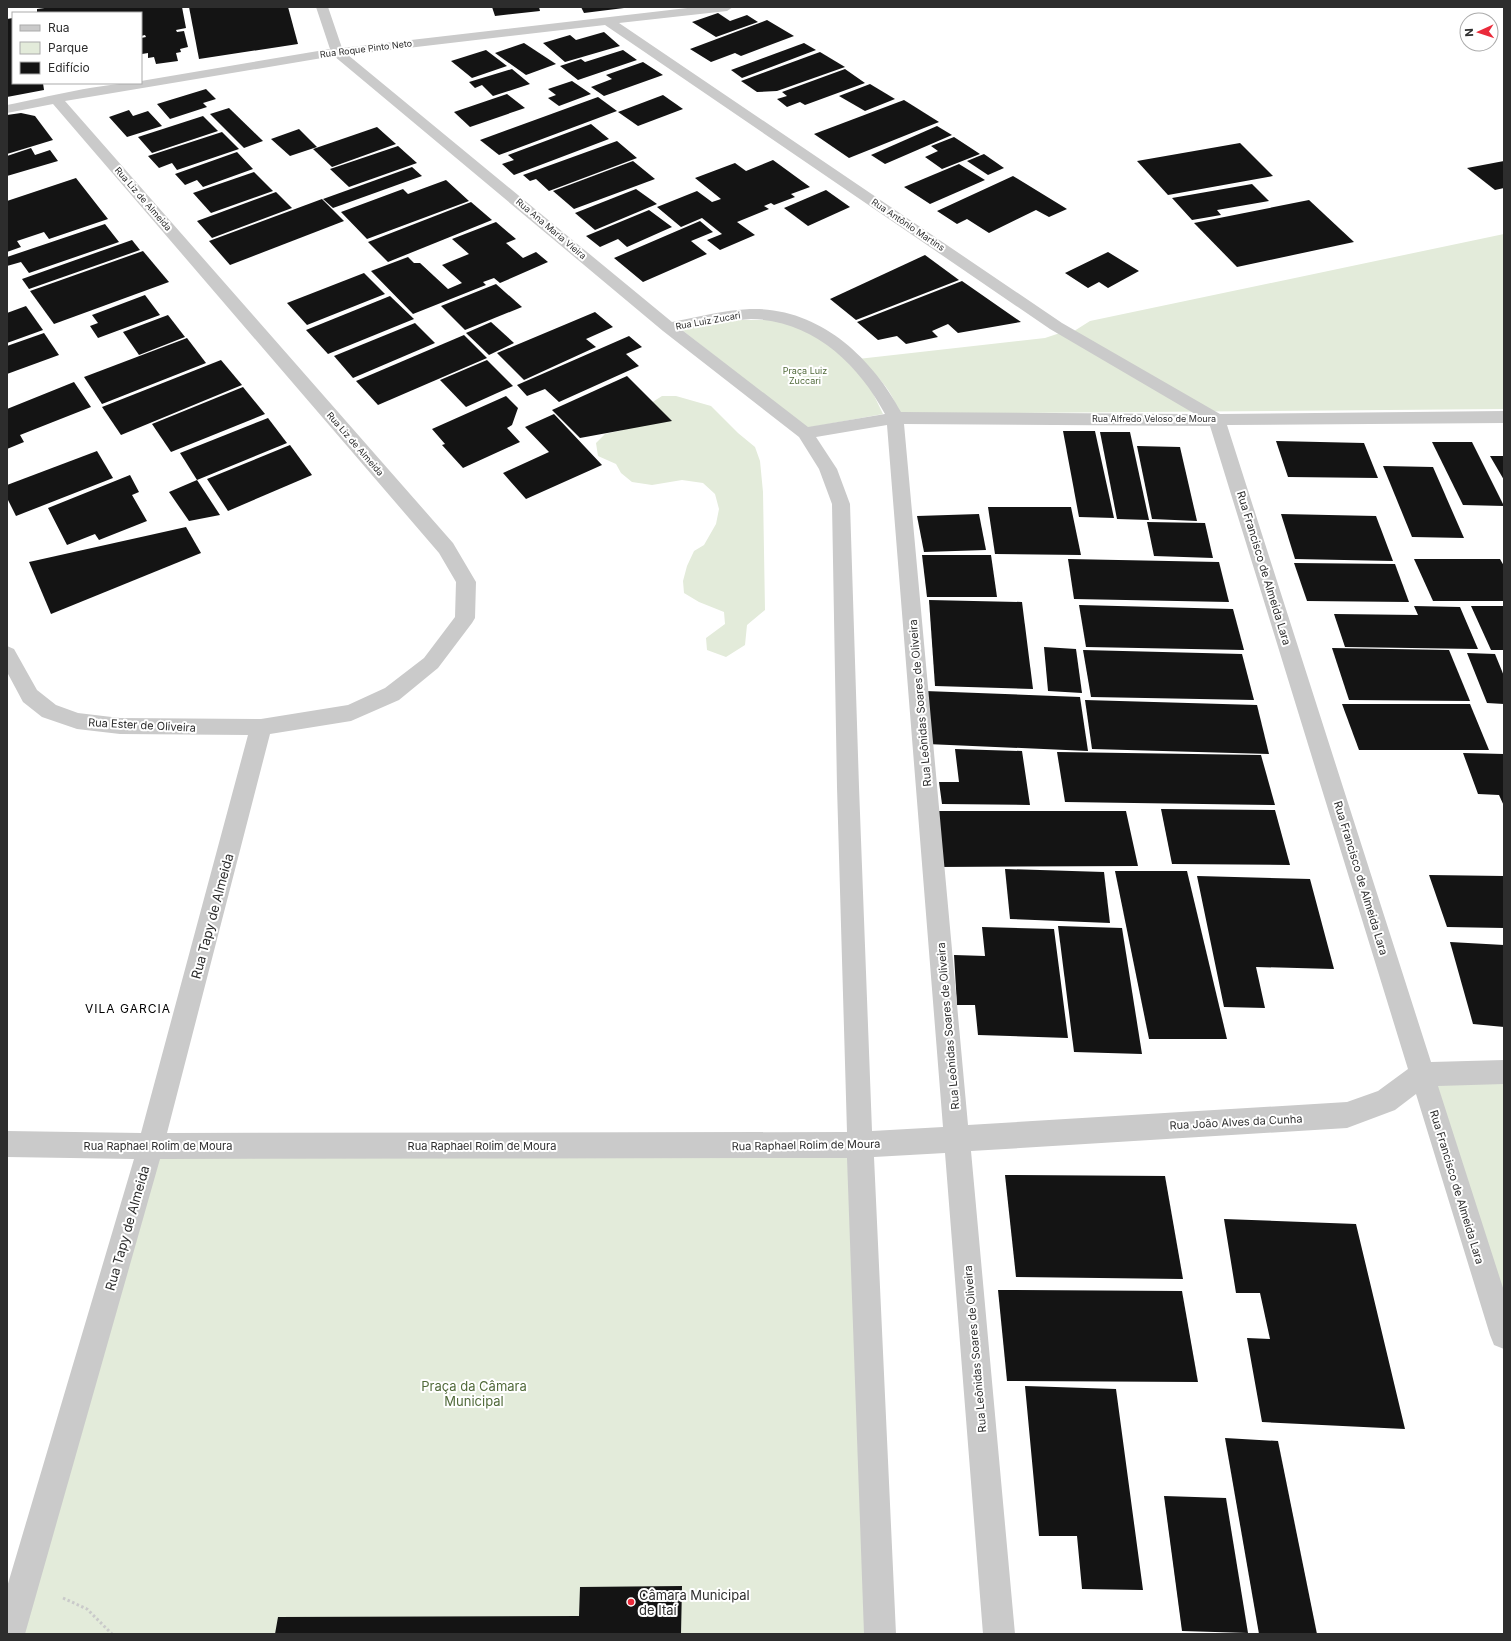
<svg xmlns="http://www.w3.org/2000/svg" width="1511" height="1641" font-family="Inter,sans-serif">
<rect width="100%" height="100%" fill="#fff"/>
<g fill="#e3ebda">
<path d="M 1504,234 L 1504,409 L 899,414 C 893,390 876,374 858,359 L 1045,338 L 1069,330 L 1071,333 L 1090,321 Z"/>
<polygon points="728,320 774,320 804,328 838,352 869,385 883,414 806,428 682,330"/>
<polygon points="662,396 676,396 711,406 738,433 755,447 760,461 763,492 765,610 747,625 745,645 726,657 707,650 706,638 725,624 724,612 699,602 684,593 683,581 687,566 694,551 704,545 716,524 719,509 715,494 703,483 682,480 652,485 632,482 621,473 616,464 598,456 596,443 605,434 623,430 651,403"/>
<polygon points="1422,1074 1504,1074 1504,1323"/>
<polygon points="155,1153 851,1153 872,1634 17,1634"/>
</g>
<g fill="#141414">
<polygon points="52,7 182,7 186,28 176,30 177,32 184,31 188,47 180,49 181,52 176,53 178,61 156,64 154,57 148,58 148,53 142,54 141,38 146,37 145,35 141,36 141,13 37,13 37,9"/>
<polygon points="189,7 288,7 298,44 199,59"/>
<polygon points="492,7 539,7 540,11 495,16"/>
<polygon points="581,7 624,7 624,8 584,13"/>
<polygon points="718,13 730,21 747,15 758,22 716,37 692,22"/>
<polygon points="13,18 13,83 43,83 44,90 7,97 7,19"/>
<polygon points="767,20 794,36 741,56 735,53 711,62 690,49"/>
<polygon points="604,32 620,46 565,62 543,43 570,35 576,40"/>
<polygon points="524,43 556,64 526,75 495,53"/>
<polygon points="804,43 816,50 742,78 731,70"/>
<polygon points="486,50 507,66 472,78 451,61"/>
<polygon points="623,50 637,60 578,80 560,66 581,59 585,62"/>
<polygon points="820,52 845,67 777,91 757,92 741,81"/>
<polygon points="643,62 663,75 604,96 591,87 612,79 606,75"/>
<polygon points="512,69 530,84 493,96 482,85 475,88 469,82"/>
<polygon points="845,69 865,83 805,105 800,102 787,107 777,99 787,96 782,92"/>
<polygon points="572,81 591,94 559,106 548,98 556,95 548,89"/>
<polygon points="870,84 895,99 865,111 839,96"/>
<polygon points="206,89 216,99 203,103 207,107 170,119 157,104"/>
<polygon points="507,94 525,108 470,127 454,112"/>
<polygon points="663,95 683,109 638,126 618,112"/>
<polygon points="598,97 617,111 499,155 480,140"/>
<polygon points="904,100 939,122 849,158 814,134"/>
<polygon points="229,108 263,141 244,148 210,114"/>
<polygon points="129,110 133,116 148,111 162,126 127,137 109,117"/>
<polygon points="21,113 35,116 53,140 7,154 7,115"/>
<polygon points="203,116 218,131 152,153 138,137"/>
<polygon points="591,124 609,139 514,175 502,164 514,160 508,155"/>
<polygon points="937,126 952,135 885,164 871,155"/>
<polygon points="377,127 396,144 332,167 313,149"/>
<polygon points="299,129 317,147 290,156 271,139"/>
<polygon points="222,132 239,149 177,170 172,163 159,168 148,156"/>
<polygon points="954,137 980,154 942,169 925,157 938,151 931,146"/>
<polygon points="617,141 637,158 549,191 536,179 530,181 523,175"/>
<polygon points="1240,143 1273,176 1168,195 1137,161"/>
<polygon points="398,146 417,163 349,187 330,169"/>
<polygon points="31,148 35,155 50,150 58,161 7,176 7,156"/>
<polygon points="237,152 253,169 203,187 197,180 185,185 175,174"/>
<polygon points="984,154 1004,168 988,175 967,161"/>
<polygon points="773,160 810,187 791,194 795,197 774,205 771,203 764,206 769,209 737,222 755,235 720,250 707,240 722,234 702,218 681,227 657,207 697,191 712,202 721,199 695,178 735,163 746,171"/>
<polygon points="633,161 655,179 574,209 553,191"/>
<polygon points="1504,161 1504,188 1495,190 1467,168"/>
<polygon points="959,164 985,180 930,204 904,187"/>
<polygon points="412,167 422,176 333,208 323,199"/>
<polygon points="254,172 273,191 211,213 193,193"/>
<polygon points="1013,176 1067,209 1049,217 1036,210 989,233 967,219 957,224 937,211"/>
<polygon points="76,178 108,219 49,239 44,232 17,241 21,247 7,252 7,201"/>
<polygon points="446,180 469,201 367,239 341,212 403,189 408,194"/>
<polygon points="1252,184 1269,201 1217,210 1221,215 1192,220 1172,198"/>
<polygon points="636,189 657,204 595,230 575,213"/>
<polygon points="826,190 850,207 808,226 784,208"/>
<polygon points="276,192 292,208 212,238 197,221"/>
<polygon points="322,199 344,221 230,265 209,241"/>
<polygon points="1309,200 1354,242 1237,267 1194,223"/>
<polygon points="471,202 492,220 388,262 368,242"/>
<polygon points="649,210 672,227 627,247 618,239 600,247 586,236"/>
<polygon points="700,221 713,232 691,241 707,254 643,282 614,258"/>
<polygon points="496,222 516,239 506,243 523,258 536,252 548,262 500,283 494,278 483,282 486,285 413,314 371,271 408,257 414,263 420,263 448,289 462,283 442,265 469,254 452,239"/>
<polygon points="105,224 119,242 29,273 21,262 7,266 7,257"/>
<polygon points="132,240 140,250 29,289 22,279"/>
<polygon points="143,251 169,282 54,324 30,291"/>
<polygon points="1108,252 1139,271 1108,288 1099,282 1088,288 1065,273"/>
<polygon points="925,255 959,280 856,320 830,299"/>
<polygon points="364,273 385,294 307,325 287,303"/>
<polygon points="962,281 1021,322 958,333 948,324 932,331 938,337 906,344 897,336 878,340 857,322"/>
<polygon points="496,284 522,307 465,330 441,306"/>
<polygon points="145,295 160,315 98,338 90,326 98,323 92,315"/>
<polygon points="390,296 414,319 328,354 306,330"/>
<polygon points="26,306 43,330 7,343 7,313"/>
<polygon points="595,312 613,327 586,339 596,347 524,380 497,353"/>
<polygon points="168,315 185,337 139,355 123,332"/>
<polygon points="491,322 514,343 489,355 466,333"/>
<polygon points="415,323 435,343 353,378 334,356"/>
<polygon points="44,333 59,355 7,374 7,346"/>
<polygon points="464,335 487,358 378,405 356,381"/>
<polygon points="629,336 642,347 626,354 639,366 559,402 545,389 527,396 517,385"/>
<polygon points="187,338 206,363 102,404 84,377"/>
<polygon points="221,360 242,385 121,435 102,407"/>
<polygon points="487,360 513,386 466,407 440,380"/>
<polygon points="627,376 672,421 580,438 552,410"/>
<polygon points="74,382 91,407 20,435 24,442 7,449 7,409"/>
<polygon points="243,387 265,414 171,452 152,424"/>
<polygon points="506,396 518,408 512,425 507,428 520,442 463,468 442,445 445,444 432,429"/>
<polygon points="554,414 602,465 526,499 503,473 549,452 525,427"/>
<polygon points="268,418 287,443 197,480 180,453"/>
<polygon points="1063,431 1095,431 1114,518 1079,517"/>
<polygon points="1100,432 1130,432 1149,520 1117,519"/>
<polygon points="1276,441 1364,443 1378,478 1288,477"/>
<polygon points="1432,442 1472,442 1504,506 1463,505"/>
<polygon points="290,445 312,475 228,511 207,479"/>
<polygon points="1137,446 1180,447 1197,521 1152,519"/>
<polygon points="97,451 113,478 16,516 7,498 7,485"/>
<polygon points="1490,456 1504,456 1504,480"/>
<polygon points="1383,466 1433,467 1464,538 1412,537"/>
<polygon points="130,475 139,492 132,495 147,521 99,540 95,534 67,545 48,508"/>
<polygon points="197,480 220,515 189,521 169,492"/>
<polygon points="988,507 1071,507 1081,555 995,554"/>
<polygon points="979,514 986,550 924,552 917,516"/>
<polygon points="1281,514 1376,516 1393,561 1295,559"/>
<polygon points="1147,522 1205,523 1213,558 1154,556"/>
<polygon points="186,527 201,553 51,614 29,562"/>
<polygon points="922,555 991,555 997,597 927,597"/>
<polygon points="1068,559 1219,562 1229,602 1074,599"/>
<polygon points="1414,559 1500,559 1504,566 1504,601 1433,601"/>
<polygon points="1294,563 1395,564 1409,602 1307,601"/>
<polygon points="929,600 1022,602 1033,689 935,686"/>
<polygon points="1079,605 1233,609 1244,650 1086,647"/>
<polygon points="1414,606 1460,607 1478,649 1345,647 1334,614 1418,615"/>
<polygon points="1471,606 1504,606 1504,650 1491,650"/>
<polygon points="1044,647 1076,649 1082,693 1048,691"/>
<polygon points="1332,648 1449,650 1470,701 1349,700"/>
<polygon points="1083,650 1242,654 1254,700 1091,697"/>
<polygon points="1467,653 1495,654 1504,676 1504,704 1487,703"/>
<polygon points="925,691 1080,697 1088,751 927,744"/>
<polygon points="1085,700 1257,705 1269,754 1092,749"/>
<polygon points="1342,704 1470,704 1489,750 1359,750"/>
<polygon points="955,749 1022,751 1030,805 942,804 939,782 959,782"/>
<polygon points="1057,752 1261,755 1275,805 1065,802"/>
<polygon points="1463,753 1504,754 1504,806 1499,795 1478,794"/>
<polygon points="1161,809 1275,810 1290,865 1172,864"/>
<polygon points="930,811 1126,811 1138,866 936,867"/>
<polygon points="1005,869 1104,872 1110,923 1010,919"/>
<polygon points="1115,871 1187,871 1227,1039 1149,1039"/>
<polygon points="1429,875 1504,876 1504,928 1447,927"/>
<polygon points="1197,876 1310,879 1334,969 1256,967 1265,1008 1224,1007"/>
<polygon points="1058,926 1122,928 1142,1054 1074,1052"/>
<polygon points="982,927 1054,929 1068,1038 978,1035 975,1005 957,1005 954,955 985,956"/>
<polygon points="1450,942 1504,945 1504,1027 1473,1024"/>
<polygon points="1005,1175 1165,1176 1183,1279 1016,1277"/>
<polygon points="1224,1219 1356,1224 1405,1429 1262,1422 1247,1338 1270,1339 1260,1293 1236,1293"/>
<polygon points="998,1290 1182,1291 1198,1382 1007,1381"/>
<polygon points="1025,1386 1116,1389 1143,1590 1082,1589 1077,1536 1039,1536"/>
<polygon points="1225,1438 1278,1441 1317,1634 1259,1634"/>
<polygon points="1164,1496 1226,1498 1248,1633 1182,1631"/>
<polygon points="682,1586 681,1634 275,1634 278,1617 579,1616 580,1587"/>
</g>
<g fill="none" stroke-linecap="round" stroke-linejoin="round">
<polyline stroke="#cacaca" stroke-width="3" stroke-dasharray="2.5 2.5" stroke-linecap="butt" points="63,1598 87,1609 112,1634"/>
<path fill="#cacaca" fill-rule="evenodd" d="M 316,7 L 328,7 L 342,48 L 696,7 L 733,7 L 727,11 L 619,23 L 1062,323 L 1220,414 L 1504,411 L 1504,423 L 1227,425 L 1431,1062 L 1504,1060 L 1504,1084 L 1438,1086 L 1504,1291 L 1504,1349 L 1494,1345 L 1490,1335 L 1416,1094 L 1395,1110 L 1347,1128 L 971,1151 L 1015,1634 L 983,1634 L 945,1153 L 874,1157 L 896,1634 L 864,1634 L 847,1158 L 160,1159 L 25,1634 L 7,1634 L 7,1587 L 134,1159 L 7,1157 L 7,1131 L 141,1133 L 248,735 L 120,734 L 77,729 L 42,717 L 23,702 L 7,672 L 7,646 L 14,649 L 37,690 L 56,705 L 78,713 L 120,718 L 261,719 L 348,705 L 385,688 L 424,658 L 455,617 L 456,582 L 439,553 L 53,104 L 7,113 L 7,105 C 48,97 100,83 141,83 L 141,81 L 330,49 ZM 605,25 L 1050,329 L 1195,414 L 901,412 C 871,356 818,307 750,309 C 724,310 698,317 672,322 L 348,55 ZM 334,56 L 663,331 L 799,437 L 819,469 L 832,504 L 837,787 L 847,1132 L 167,1133 L 270,734 L 351,721 L 399,700 L 438,668 L 472,623 L 475,618 L 476,582 L 453,543 L 65,101 ZM 751,319 C 812,320 858,363 885,414 L 808,427 L 682,330 L 728,321 ZM 904,424 L 1210,426 L 1408,1069 L 1378,1091 L 1347,1102 L 968,1125 ZM 887,425 L 943,1127 L 872,1131 L 859,787 L 850,504 L 837,469 L 816,437 Z"/>
</g>
<circle fill="#ea2a3a" stroke="#fff" stroke-width="1.5" cx="631" cy="1602" r="4"/>
<g text-anchor="middle" stroke-width="4" stroke-linejoin="round" paint-order="stroke">
<g font-size="9" fill="#2d2d2d" stroke="#fff">
<text transform="translate(366 49) rotate(-7)" y="3">Rua Roque Pinto Neto</text>
<text transform="translate(143 199) rotate(49)" y="3">Rua Liz de Almeida</text>
<text transform="translate(908 225) rotate(34)" y="3">Rua Antônio Martins</text>
<text transform="translate(551 229) rotate(40)" y="3">Rua Ana Maria Vieira</text>
<text transform="translate(708 321) rotate(-10)" y="3">Rua Luiz Zucari</text>
<text x="1154" y="422">Rua Alfredo Veloso de Moura</text>
<text transform="translate(355 444) rotate(49)" y="3">Rua Liz de Almeida</text>
</g>
<g font-size="9" fill="#516a3a" stroke="#fff">
<text x="805" y="374">Praça Luiz<tspan x="805" dy="10">Zuccari</tspan></text>
</g>
<g font-size="11" fill="#2d2d2d" stroke="#fff">
<text transform="translate(1264 568) rotate(73)" y="4">Rua Francisco de Almeida Lara</text>
<text transform="translate(920 703) rotate(-95)" y="4">Rua Leônidas Soares de Oliveira</text>
<text transform="translate(142 725) rotate(3)" y="4">Rua Ester de Oliveira</text>
<text transform="translate(1361 878) rotate(73)" y="4">Rua Francisco de Almeida Lara</text>
<text transform="translate(948 1026) rotate(-95)" y="4">Rua Leônidas Soares de Oliveira</text>
<text transform="translate(1236 1122) rotate(-3)" y="4">Rua João Alves da Cunha</text>
<text transform="translate(806 1145) rotate(-1)" y="4">Rua Raphael Rolim de Moura</text>
<text x="158" y="1150">Rua Raphael Rolim de Moura</text>
<text x="482" y="1150">Rua Raphael Rolim de Moura</text>
<text transform="translate(1457 1187) rotate(73)" y="4">Rua Francisco de Almeida Lara</text>
<text transform="translate(975 1349) rotate(-95)" y="4">Rua Leônidas Soares de Oliveira</text>
</g>
<g font-size="12" letter-spacing="1" fill="#000" stroke="#fff">
<text x="128" y="1013">VILA GARCIA</text>
</g>
<g font-size="13" fill="#2d2d2d" stroke="#fff">
<text transform="translate(212 916) rotate(-75)" y="5">Rua Tapy de Almeida</text>
<text transform="translate(127 1228) rotate(-74)" y="5">Rua Tapy de Almeida</text>
</g>
<g font-size="13" fill="#516a3a" stroke="#fff">
<text x="474" y="1391">Praça da Câmara<tspan x="474" dy="15">Municipal</tspan></text>
</g>
<g font-size="13" fill="#2d2d2d" stroke="#fff" text-anchor="start">
<text x="639" y="1600">Câmara Municipal<tspan x="639" dy="15">de Itaí</tspan></text>
</g>
</g>
<rect width="1511" height="1641" fill="none" stroke="#2d2d2d" stroke-width="16"/>
<rect x="12" y="12" width="130" height="72" fill="#ffffff" stroke="#ababab"/>
<rect x="20" y="25" width="20" height="6" fill="#cacaca" stroke="#ababab"/>
<text x="48" y="32" font-size="12" fill="#2d2d2d">Rua</text>
<rect x="20" y="42" width="20" height="12" fill="#e3ebda" stroke="#ababab"/>
<text x="48" y="52" font-size="12" fill="#2d2d2d">Parque</text>
<rect x="20" y="62" width="20" height="12" fill="#141414" stroke="#ababab"/>
<text x="48" y="72" font-size="12" fill="#2d2d2d">Edifício</text>
<g transform="translate(1479 32) rotate(267)"><circle r="19" fill="#ffffff" stroke="#ababab"/>
<path d="M0-3L7 15L0 10L-7 15Z" fill="#ea2a3a"/>
<text y="-6" font-size="11" font-weight="bold" text-anchor="middle" fill="#2d2d2d">N</text>
</g>
</svg>
